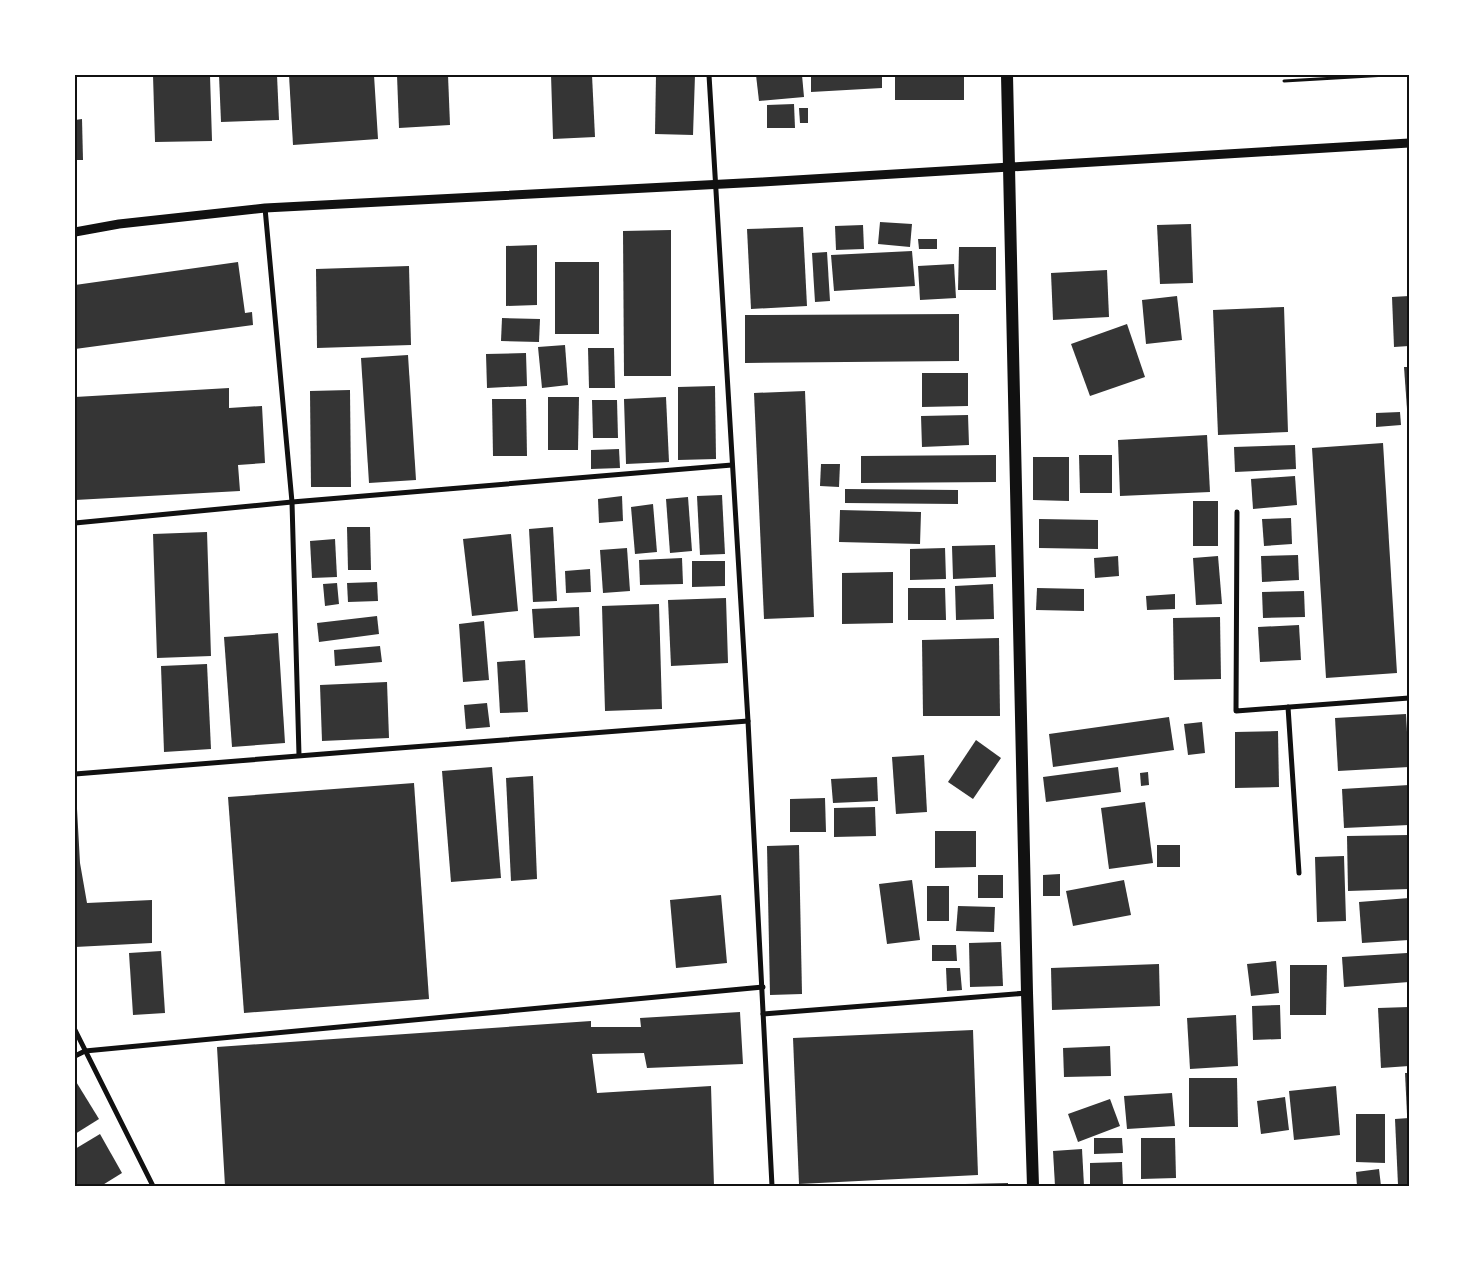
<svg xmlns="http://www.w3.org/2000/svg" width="1484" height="1261" font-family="'Work Sans',sans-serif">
<rect width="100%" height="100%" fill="#fff"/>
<g fill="#353535">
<polygon points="153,75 210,75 212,141 155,142"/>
<polygon points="219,75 277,75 279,120 221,122"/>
<polygon points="289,75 374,75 378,139 293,145"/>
<polygon points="397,75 448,75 450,125 399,128"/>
<polygon points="551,75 592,75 595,137 553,139"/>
<polygon points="656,75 695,75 693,135 655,134"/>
<polygon points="756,75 802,75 804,97 759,101"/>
<polygon points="811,75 882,75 882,88 811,92"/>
<rect x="895" y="75" width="69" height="25"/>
<polygon points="794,104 795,128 767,128 767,105"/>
<polygon points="799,108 808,108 808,123 800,123"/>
<polygon points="82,119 83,160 75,160 75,120"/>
<polygon points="880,222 912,224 910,247 878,244"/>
<polygon points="1191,224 1193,283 1160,284 1157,225"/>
<polygon points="863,225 864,249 836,250 835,226"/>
<polygon points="803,227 807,306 751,309 747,229"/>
<polygon points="671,230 671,376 624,376 623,231"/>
<polygon points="918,239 937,239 937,249 919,249"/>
<polygon points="537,245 537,305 506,306 506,246"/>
<polygon points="959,247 996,247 996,290 958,290"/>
<polygon points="912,251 915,286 834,291 831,255"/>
<polygon points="827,252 830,301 815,302 812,253"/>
<polygon points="238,262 245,313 252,312 253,325 75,349 75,285"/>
<rect x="555" y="262" width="44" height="72"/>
<polygon points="954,264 956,298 920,300 918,266"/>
<polygon points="409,266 411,345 317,348 316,269"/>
<polygon points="1107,270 1109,317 1053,320 1051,273"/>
<polygon points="1177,296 1182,340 1146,344 1142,300"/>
<polygon points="1409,296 1409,346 1394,347 1392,297"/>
<polygon points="1284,307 1288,432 1218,435 1213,310"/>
<polygon points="959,314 959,361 745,363 745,315"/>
<polygon points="502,318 540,319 539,342 501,341"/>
<polygon points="1127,324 1145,377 1090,396 1071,344"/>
<polygon points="565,345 568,385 542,388 538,347"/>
<polygon points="588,348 614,348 615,388 589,388"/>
<polygon points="526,353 527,386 487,388 486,354"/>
<polygon points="408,355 416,480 369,483 361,358"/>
<polygon points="1404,367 1409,367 1409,423 1408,423"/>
<polygon points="922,373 968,373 968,406 922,407"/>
<polygon points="715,386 716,459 678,460 678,387"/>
<polygon points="229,388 229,408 262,406 265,463 238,465 240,491 75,500 75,397"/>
<polygon points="350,390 351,487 311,487 310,391"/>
<polygon points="805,391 814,617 764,619 754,393"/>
<polygon points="548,397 579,397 578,450 548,450"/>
<polygon points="666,397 669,462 626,464 624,399"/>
<polygon points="492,399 526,399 527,456 493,456"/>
<polygon points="592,400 617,400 618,438 593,438"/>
<polygon points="1400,412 1401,425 1376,427 1376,413"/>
<polygon points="968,415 969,445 922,447 921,416"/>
<polygon points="1207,435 1210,492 1120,496 1118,440"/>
<polygon points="1383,443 1397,673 1326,678 1312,448"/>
<polygon points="1295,445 1296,469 1235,472 1234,447"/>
<polygon points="619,449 620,468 591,469 591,450"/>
<polygon points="996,455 996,482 861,483 861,456"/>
<polygon points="1079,455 1112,455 1112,493 1080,493"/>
<polygon points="1033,457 1069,457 1069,501 1033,500"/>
<polygon points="821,464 840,464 839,487 820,486"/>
<polygon points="1295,476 1297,505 1253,509 1251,479"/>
<polygon points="845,489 958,490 958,504 845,503"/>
<polygon points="722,495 725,554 700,555 697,496"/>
<polygon points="622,496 623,521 599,523 598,499"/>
<polygon points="688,497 692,551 670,553 666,499"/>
<rect x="1193" y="501" width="25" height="45"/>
<polygon points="653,504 657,552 635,554 631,507"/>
<polygon points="840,510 921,512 920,544 839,542"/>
<polygon points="1291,518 1292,544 1264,546 1262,519"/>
<polygon points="1039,519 1098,520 1098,549 1039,548"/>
<polygon points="347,527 370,527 371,570 348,570"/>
<polygon points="553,527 557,601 533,602 529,529"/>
<polygon points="207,532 211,656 157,658 153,534"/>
<polygon points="511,534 518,611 472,616 463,539"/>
<polygon points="335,539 337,577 312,578 310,541"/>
<polygon points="995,545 996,577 953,579 952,546"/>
<polygon points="627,548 630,591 603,593 600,550"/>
<polygon points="945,548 946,579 910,580 910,549"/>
<polygon points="1298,555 1299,580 1262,582 1261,556"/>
<polygon points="1118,556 1119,576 1095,578 1094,558"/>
<polygon points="1218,556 1222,604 1196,605 1193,558"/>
<polygon points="682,558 683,584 640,585 639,560"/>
<polygon points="692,561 725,561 725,586 692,587"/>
<polygon points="590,569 591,592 566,593 565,571"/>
<polygon points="893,572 893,623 842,624 842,573"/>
<polygon points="377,582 378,601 348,602 347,583"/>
<polygon points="337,583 339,604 325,606 323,584"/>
<polygon points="993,584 994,619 956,620 955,586"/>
<polygon points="908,588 945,588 946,620 908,620"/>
<polygon points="1037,588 1084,589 1084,611 1036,610"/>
<polygon points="1304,591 1305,617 1263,618 1262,592"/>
<polygon points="1175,594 1175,609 1147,610 1146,596"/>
<polygon points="726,598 728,663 671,666 668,600"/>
<polygon points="659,604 662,709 605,711 602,606"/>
<polygon points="579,607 580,636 534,638 532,609"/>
<polygon points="377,616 379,634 319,642 317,623"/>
<polygon points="1220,617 1221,679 1174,680 1173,618"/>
<polygon points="484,621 489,680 463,682 459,624"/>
<polygon points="1299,625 1301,660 1260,662 1258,627"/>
<polygon points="278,633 285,743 232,747 224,637"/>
<polygon points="999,638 1000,716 923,716 922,640"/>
<polygon points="380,646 382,662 335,666 334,650"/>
<polygon points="525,660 528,712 500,713 497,662"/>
<polygon points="207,664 211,749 164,752 161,666"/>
<polygon points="387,682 389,738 322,741 320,685"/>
<polygon points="487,703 490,727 466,729 464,705"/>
<polygon points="1406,714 1409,767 1338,771 1335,718"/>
<polygon points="1169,717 1174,750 1053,767 1049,734"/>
<polygon points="1202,722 1205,753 1188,755 1184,724"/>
<polygon points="1278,731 1279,787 1235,788 1235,732"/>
<polygon points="976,740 1001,758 973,799 948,782"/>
<polygon points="924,755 927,812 896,814 892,757"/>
<polygon points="492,767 501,878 451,882 442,771"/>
<polygon points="1118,767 1121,792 1046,802 1043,777"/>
<polygon points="1148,772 1149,785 1141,786 1140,773"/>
<polygon points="533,776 537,879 511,881 506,778"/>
<polygon points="877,777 878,801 833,803 831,779"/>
<polygon points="414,783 429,999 244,1013 228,797"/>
<polygon points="1409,785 1409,825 1344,828 1342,789"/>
<polygon points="825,798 826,832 790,832 790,799"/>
<polygon points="1145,802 1153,863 1109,869 1101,808"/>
<polygon points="875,807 876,836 834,837 834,808"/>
<polygon points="75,809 77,809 80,863 87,903 152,900 152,943 75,947"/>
<polygon points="935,831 976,831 976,867 935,868"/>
<polygon points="1409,835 1409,889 1348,891 1347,836"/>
<polygon points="799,845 802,994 770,995 767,846"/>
<rect x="1157" y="845" width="23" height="22"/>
<polygon points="1344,856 1346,921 1317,922 1315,857"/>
<polygon points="1060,874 1060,896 1043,896 1043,875"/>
<rect x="978" y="875" width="25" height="23"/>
<polygon points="912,880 920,940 887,944 879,884"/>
<polygon points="1124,880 1131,915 1073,926 1066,891"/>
<rect x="927" y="886" width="22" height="35"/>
<polygon points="721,895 727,963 676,968 670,900"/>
<polygon points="1409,898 1409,940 1362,943 1359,902"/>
<polygon points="958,906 995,907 994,932 956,931"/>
<polygon points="1001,942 1003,986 970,987 969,943"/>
<polygon points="932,945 956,945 957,961 932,961"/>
<polygon points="161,951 165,1013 133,1015 129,953"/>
<polygon points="1407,953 1409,982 1344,987 1342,957"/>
<polygon points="1276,961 1279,993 1251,996 1247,964"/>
<polygon points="1159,964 1160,1006 1052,1010 1051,968"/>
<polygon points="1290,965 1327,965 1326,1015 1290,1015"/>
<polygon points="946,968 960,968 962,990 947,991"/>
<polygon points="1280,1005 1281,1039 1253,1040 1252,1006"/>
<polygon points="1409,1007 1409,1066 1381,1068 1378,1008"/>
<polygon points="740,1012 743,1064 647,1068 644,1053 592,1054 597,1093 711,1086 714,1186 225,1186 217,1047 591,1021 591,1027 641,1027 640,1018"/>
<polygon points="1236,1015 1238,1066 1190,1069 1187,1018"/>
<polygon points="973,1030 978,1175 799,1184 793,1038"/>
<polygon points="1110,1046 1111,1076 1064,1077 1063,1048"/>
<polygon points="1405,1073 1409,1073 1409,1114 1407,1114"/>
<polygon points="1189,1078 1237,1078 1238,1127 1189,1127"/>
<polygon points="75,1080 99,1119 75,1134"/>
<polygon points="1336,1086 1340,1135 1294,1140 1289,1091"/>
<polygon points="1172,1093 1175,1126 1127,1129 1124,1096"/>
<polygon points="1285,1097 1289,1130 1261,1134 1257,1101"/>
<polygon points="1110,1099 1120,1126 1078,1142 1068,1114"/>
<polygon points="1356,1114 1385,1114 1385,1163 1356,1162"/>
<polygon points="1409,1118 1409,1185 1398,1185 1395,1119"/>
<polygon points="100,1134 122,1173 101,1186 75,1186 75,1149"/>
<polygon points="1094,1138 1122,1138 1123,1153 1094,1154"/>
<polygon points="1141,1138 1175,1138 1176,1178 1141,1179"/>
<polygon points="1082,1149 1084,1186 1055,1186 1053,1151"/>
<polygon points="1122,1162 1123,1186 1090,1186 1090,1163"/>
<polygon points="1379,1169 1381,1186 1357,1186 1356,1172"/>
<polygon points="1008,1183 1008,1186 965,1186 965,1184"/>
</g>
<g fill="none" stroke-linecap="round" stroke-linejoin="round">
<polyline stroke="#111" stroke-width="3" points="1284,81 1387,75"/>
<g stroke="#111" stroke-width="5">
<polyline points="709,75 748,721 772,1186"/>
<polyline points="265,208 292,502 299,755"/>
<polyline points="1237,512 1236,711 1409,698"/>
<polyline points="75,523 292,502 732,465"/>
<polyline points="1288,707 1299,873"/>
<polyline points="75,774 386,749 748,721"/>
<polyline points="763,1014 1027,993"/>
<polyline points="75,1030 153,1186"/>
<polyline points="75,1056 85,1051 763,987"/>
</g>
<polyline stroke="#111" stroke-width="9" points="75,232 119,224 265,208 762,182 1409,143"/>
<polyline stroke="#111" stroke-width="12" points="1007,75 1027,993 1033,1186"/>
</g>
<rect width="1484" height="1261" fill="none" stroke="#ffffff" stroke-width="152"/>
<rect x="76" y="76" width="1332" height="1109" fill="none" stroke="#111" stroke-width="2"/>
</svg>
